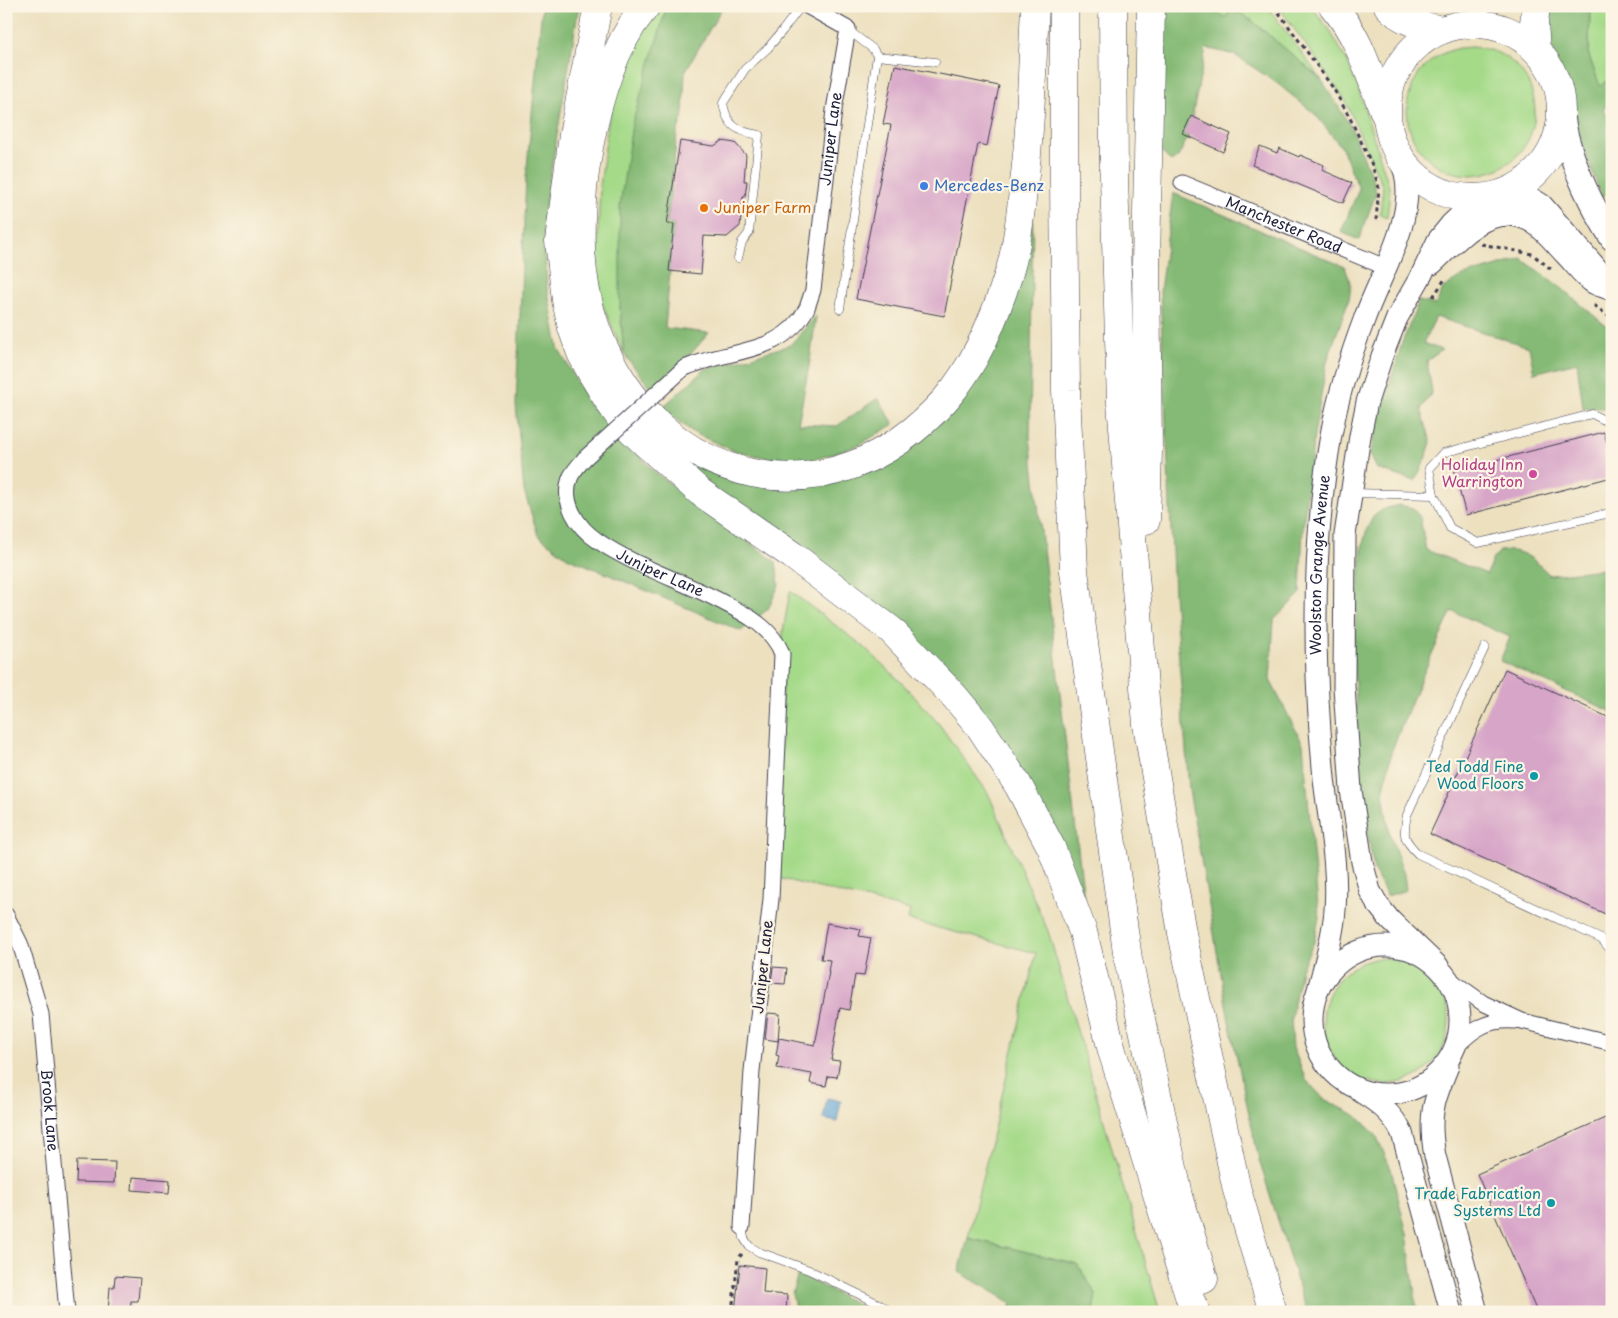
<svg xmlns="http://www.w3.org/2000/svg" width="1618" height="1318" font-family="'Playpen Sans',sans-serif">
<rect width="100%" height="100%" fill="#fcf5e5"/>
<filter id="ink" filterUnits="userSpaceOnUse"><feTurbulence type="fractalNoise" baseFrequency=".02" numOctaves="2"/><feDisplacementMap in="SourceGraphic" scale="10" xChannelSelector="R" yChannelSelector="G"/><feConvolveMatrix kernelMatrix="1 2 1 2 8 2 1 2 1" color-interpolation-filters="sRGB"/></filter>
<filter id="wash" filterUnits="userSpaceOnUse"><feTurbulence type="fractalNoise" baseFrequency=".0096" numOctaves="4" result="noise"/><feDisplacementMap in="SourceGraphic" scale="20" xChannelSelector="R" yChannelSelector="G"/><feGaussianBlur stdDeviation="1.12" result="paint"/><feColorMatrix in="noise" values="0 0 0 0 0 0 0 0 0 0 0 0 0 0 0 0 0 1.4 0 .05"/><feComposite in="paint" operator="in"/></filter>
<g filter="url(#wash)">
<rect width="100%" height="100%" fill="#ece0bf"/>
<g fill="#a5da89" stroke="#647e62">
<polygon points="662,6 667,6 652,60 620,308 624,354 602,303 597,257 600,187 608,124 622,72 643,31"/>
<polygon points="1210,6 1267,6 1321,79 1251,20 1232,8 1226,17 1210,11"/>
<polygon points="1278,6 1311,6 1329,29 1347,61 1359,91 1389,186 1389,201 1387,217 1380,214 1383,187 1345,100"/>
<polygon points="1590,6 1612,6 1612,77 1600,87 1589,56"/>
<circle cx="1471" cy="111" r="64"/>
<polygon points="790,591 863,646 902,683 939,724 988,793 1048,931 1160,1312 1093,1312 1096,1294 1077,1264 968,1238 1036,953 908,920 910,910 778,878 783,632"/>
<circle cx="1386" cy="1021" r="63"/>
</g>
<g fill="#84ba75" stroke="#536e58">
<polygon points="542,6 579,6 543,218 547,288 558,347 588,403 656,473 776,562 779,585 768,609 741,631 567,557 538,535 524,491 516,404 526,178"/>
<polygon points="667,6 723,6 685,72 683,115 677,133 667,223 674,224 665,328 709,333 688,357 651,389 624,354 620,308 620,206 632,124"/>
<polygon points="1166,6 1210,6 1210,11 1226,17 1232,8 1251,20 1321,79 1351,127 1372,177 1376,193 1359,240 1341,232 1359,189 1342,148 1315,114 1278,84 1235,55 1206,48 1188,137 1178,157 1171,162 1160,150"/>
<polygon points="1551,6 1590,6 1589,56 1600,86 1612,77 1612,99 1603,109 1612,125 1612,188 1602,198 1583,146 1550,45 1549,19"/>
<polygon points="1173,193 1345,267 1351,285 1349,299 1327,361 1314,435 1303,527 1300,594 1274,620 1270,680 1303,744 1319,917 1314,942 1301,969 1291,1018 1293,1048 1306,1080 1324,1099 1357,1116 1376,1135 1391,1169 1407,1234 1417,1312 1307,1312 1259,1160 1229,1021 1189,790 1174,594 1160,291"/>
<polygon points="1033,207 1030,437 1085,908 1001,738 698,475 661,437 790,486 956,404"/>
<polygon points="1522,259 1559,286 1612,331 1612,413 1608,408 1583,408 1577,362 1534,373 1529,347 1436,317 1423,343 1442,350 1427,361 1432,392 1421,409 1431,442 1426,458 1415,481 1377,469 1370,455 1378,422 1402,343 1419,301 1436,305 1443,288 1463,276"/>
<polygon points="816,316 810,361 798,424 837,426 878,398 894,424 859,445 814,460 767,458 732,450 694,433 674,418 663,407 705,369 740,360 790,345"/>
<path d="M 1399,505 L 1413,508 L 1420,517 L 1426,550 L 1487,574 L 1492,560 L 1500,551 C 1526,549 1532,559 1550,575 L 1603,569 L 1612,548 L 1612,586 L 1607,599 L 1612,602 L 1612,712 L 1500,661 L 1510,637 L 1452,611 L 1419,683 L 1392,750 L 1383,794 L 1390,835 L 1404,874 L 1406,890 L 1387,896 L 1374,871 L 1362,798 L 1353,652 L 1362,548 L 1367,529 L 1373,517 L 1383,509 Z"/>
<polygon points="968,1238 1077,1264 1096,1294 1093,1312 1009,1312 1012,1303 959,1272"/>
<polygon points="798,1274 869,1310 872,1312 796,1312 792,1294"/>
</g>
<polygon fill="#5da3d3" stroke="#406287" points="827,1098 841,1101 837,1122 823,1119"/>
<g id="blocks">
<g fill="#d7a5c8">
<polygon points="895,65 999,86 987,146 978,144 944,316 856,299 891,125 883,124"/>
<polygon points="1191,116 1231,134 1223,152 1183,134"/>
<polygon points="680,141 714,146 722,141 735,143 746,155 744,181 747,181 745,197 743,197 740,226 727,237 704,236 701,274 669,271 674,224 667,224"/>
<polygon points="1260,146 1277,153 1279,148 1299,157 1300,155 1324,165 1322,170 1352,183 1343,203 1252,165"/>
<polygon points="1604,432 1612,463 1612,477 1466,515 1454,471"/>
<polygon points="1505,669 1612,719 1612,917 1430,834"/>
<polygon points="827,923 861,929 859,936 871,938 864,976 855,975 849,1010 840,1008 831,1060 840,1061 837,1077 828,1076 826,1086 810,1083 812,1074 777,1068 779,1056 776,1055 779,1038 815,1045 829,972 828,972 830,960 821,959"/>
<polygon points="773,967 787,968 785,984 771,983"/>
<polygon points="768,1013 780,1014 778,1041 765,1039"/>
<polygon points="1612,1115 1612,1312 1537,1312 1477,1174"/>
<polygon points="77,1161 115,1162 114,1183 76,1182"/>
<polygon points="133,1177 170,1180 169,1193 132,1190"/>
<polygon points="740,1265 765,1268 763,1293 787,1295 786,1312 735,1312"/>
<polygon points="115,1276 140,1278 138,1301 131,1301 130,1312 108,1312 110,1287 114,1287"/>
</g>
</g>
</g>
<g filter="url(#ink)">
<use href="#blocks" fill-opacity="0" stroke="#403e4f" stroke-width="1"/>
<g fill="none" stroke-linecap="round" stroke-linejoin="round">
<defs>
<g id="lane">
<polyline points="877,56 935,62"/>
<path d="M 738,258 L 742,242 L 749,233 L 759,135 C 736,131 727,126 723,103 L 745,69 L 768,48 L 783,30 L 801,6"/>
<polyline points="840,309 877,56 873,49 848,30"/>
<polyline points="1612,425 1610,423 1592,414 1443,453 1429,468 1434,495 1450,528 1478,543 1610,513 1612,511"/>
<polyline points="1353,493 1434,495"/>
<path d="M 1485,647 L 1407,815 C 1403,836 1403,839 1418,854 L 1601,939 L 1612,951"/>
<polyline points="742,1227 744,1238 749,1246 759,1252 809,1270 877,1303 892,1312"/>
</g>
<g id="street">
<path id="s1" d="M 1182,183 L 1385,267"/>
<path id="s2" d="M 683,369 C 726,348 782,357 807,308 C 809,302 811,296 813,290 L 834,110 L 848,29 L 807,6"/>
<path id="s3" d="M 585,458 C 580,464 575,469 571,476 C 560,501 577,527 598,541 C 636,567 683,581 724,603 C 741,612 761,622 773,638 C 777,643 780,648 782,654 L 771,899 L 752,1071 L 742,1227"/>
<path id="s4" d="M 6,915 L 20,943 L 41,1014 L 67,1312"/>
<polyline points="1449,979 1483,1003 1522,1021 1612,1043"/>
<path d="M 1456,1047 C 1474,1028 1488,1019 1515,1021"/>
</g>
<g id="secondary">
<path d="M 1432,264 C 1459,239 1491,199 1532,222 C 1545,230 1555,244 1565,254 C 1574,263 1582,275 1592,282 C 1596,285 1604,287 1609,289"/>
<circle cx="1386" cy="1020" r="74"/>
<polyline points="1438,966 1390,920 1378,905 1370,891 1362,862 1351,790 1344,687 1345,535 1360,436 1367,402 1382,356 1397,318 1422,274 1438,240 1451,224 1465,211 1493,197"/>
<path id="s5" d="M 1318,990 C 1325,963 1333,937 1335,910 C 1338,871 1331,833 1326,795 C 1323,774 1322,752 1320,731 C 1313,633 1314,532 1331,435 C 1338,397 1350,357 1364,320 C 1379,277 1416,219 1405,173 C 1403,167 1400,160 1397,153"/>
<path d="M 1448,1066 C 1433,1102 1428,1116 1435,1156 L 1477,1312"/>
<path d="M 1361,1092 C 1379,1103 1393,1114 1402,1133 L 1451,1312"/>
</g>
<g id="primary">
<path d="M 1561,108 C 1563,118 1564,129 1567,139 C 1576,173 1593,208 1612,238"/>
<polyline points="1509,192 1533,201 1541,206 1612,288"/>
</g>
<g id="highway">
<polyline points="598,6 573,135 559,241 566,300 572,328 581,353 591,372 608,400 623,422 645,443 700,492 792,555 891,630 955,697 980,727 1018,785 1051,847 1083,932 1112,1051 1190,1299 1196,1312"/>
<path d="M 646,6 C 642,12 636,19 632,25 C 605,68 592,123 585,172 C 578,224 578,281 597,331 C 658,488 830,529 945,400 C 976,365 995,317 1009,273 C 1017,247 1020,218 1023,191 C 1031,130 1032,68 1035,6"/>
<polyline points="1064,6 1064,181 1066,390 1074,571 1128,959 1179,1196 1204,1279"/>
<polyline points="1113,6 1114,177 1121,402 1147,724 1182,933 1237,1190 1273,1312"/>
<path d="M 1333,6 C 1361,39 1369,75 1385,114"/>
<path d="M 1388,6 C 1402,22 1423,26 1442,30"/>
<circle cx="1474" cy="111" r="87"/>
<polyline points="1536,50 1534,23 1536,6"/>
<polyline points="1146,520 1148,451 1146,265 1151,6"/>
</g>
</defs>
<use href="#lane" stroke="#403e4f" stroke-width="9"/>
<use href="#street" stroke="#403e4f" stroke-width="17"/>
<use href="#secondary" stroke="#403e4f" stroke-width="23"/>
<use href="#primary" stroke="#403e4f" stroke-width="26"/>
<use href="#highway" stroke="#403e4f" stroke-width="29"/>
<g stroke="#403e4f" stroke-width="3" stroke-dasharray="4 4" stroke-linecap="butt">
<polyline points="1274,6 1333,88 1350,118 1372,165 1379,188 1376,220"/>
<polyline points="1481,244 1532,254 1551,269"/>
<polyline points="1433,297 1445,279"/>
<polyline points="1594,305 1612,319"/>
<polyline points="732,1312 738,1259 742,1254"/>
</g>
<use href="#lane" stroke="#fff" stroke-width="8"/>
<use href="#street" stroke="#fff" stroke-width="15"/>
<use href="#secondary" stroke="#fff" stroke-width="21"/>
<use href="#primary" stroke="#fff" stroke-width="24"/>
<use href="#highway" stroke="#fff" stroke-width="28"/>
<defs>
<polyline id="street-bridge" points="585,458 683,369"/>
</defs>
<use href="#street-bridge" stroke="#403e4f" stroke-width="17" stroke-linecap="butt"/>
<use href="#street-bridge" stroke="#fff" stroke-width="15"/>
</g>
</g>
<circle fill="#3f7fe0" stroke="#fcf5e5" stroke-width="2" cx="924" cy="186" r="5"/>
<circle fill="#e8710a" stroke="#fcf5e5" stroke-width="2" cx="704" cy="208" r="5"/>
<circle fill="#d1479c" stroke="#fcf5e5" stroke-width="2" cx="1533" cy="474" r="5"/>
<g fill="#0f9aa8" stroke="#fcf5e5" stroke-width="2">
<circle cx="1534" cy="776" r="5"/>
<circle cx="1551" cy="1203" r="5"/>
</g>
<g text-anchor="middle" stroke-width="4.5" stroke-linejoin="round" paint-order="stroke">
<g font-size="15" fill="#22223b" stroke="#fcf5e5">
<text dy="5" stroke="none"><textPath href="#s2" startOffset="314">Juniper Lane</textPath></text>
<text dy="5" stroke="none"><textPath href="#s1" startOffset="110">Manchester Road</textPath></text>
<text dy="5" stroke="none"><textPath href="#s5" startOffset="428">Woolston Grange Avenue</textPath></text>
<text dy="5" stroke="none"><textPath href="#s3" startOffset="169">Juniper Lane</textPath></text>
<text transform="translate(763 967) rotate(-84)" y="5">Juniper Lane</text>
<text dy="5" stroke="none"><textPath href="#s4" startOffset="202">Brook Lane</textPath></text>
</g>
<g font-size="15" fill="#366cbe" stroke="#fcf5e5" text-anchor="start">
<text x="934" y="191">Mercedes-Benz</text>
</g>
<g font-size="15" fill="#c56008" stroke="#fcf5e5" text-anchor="start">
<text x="714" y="213">Juniper Farm</text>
</g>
<g font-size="15" fill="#b23c85" stroke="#fcf5e5" text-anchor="end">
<text x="1523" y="470">Holiday Inn<tspan x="1523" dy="17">Warrington</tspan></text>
</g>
<g font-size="15" fill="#0d838f" stroke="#fcf5e5" text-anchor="end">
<text x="1524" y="772">Ted Todd Fine<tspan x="1524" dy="17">Wood Floors</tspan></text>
<text x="1541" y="1199">Trade Fabrication<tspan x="1541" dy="17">Systems Ltd</tspan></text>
</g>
</g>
<rect width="1618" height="1318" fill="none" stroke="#fcf5e5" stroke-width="25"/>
</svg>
